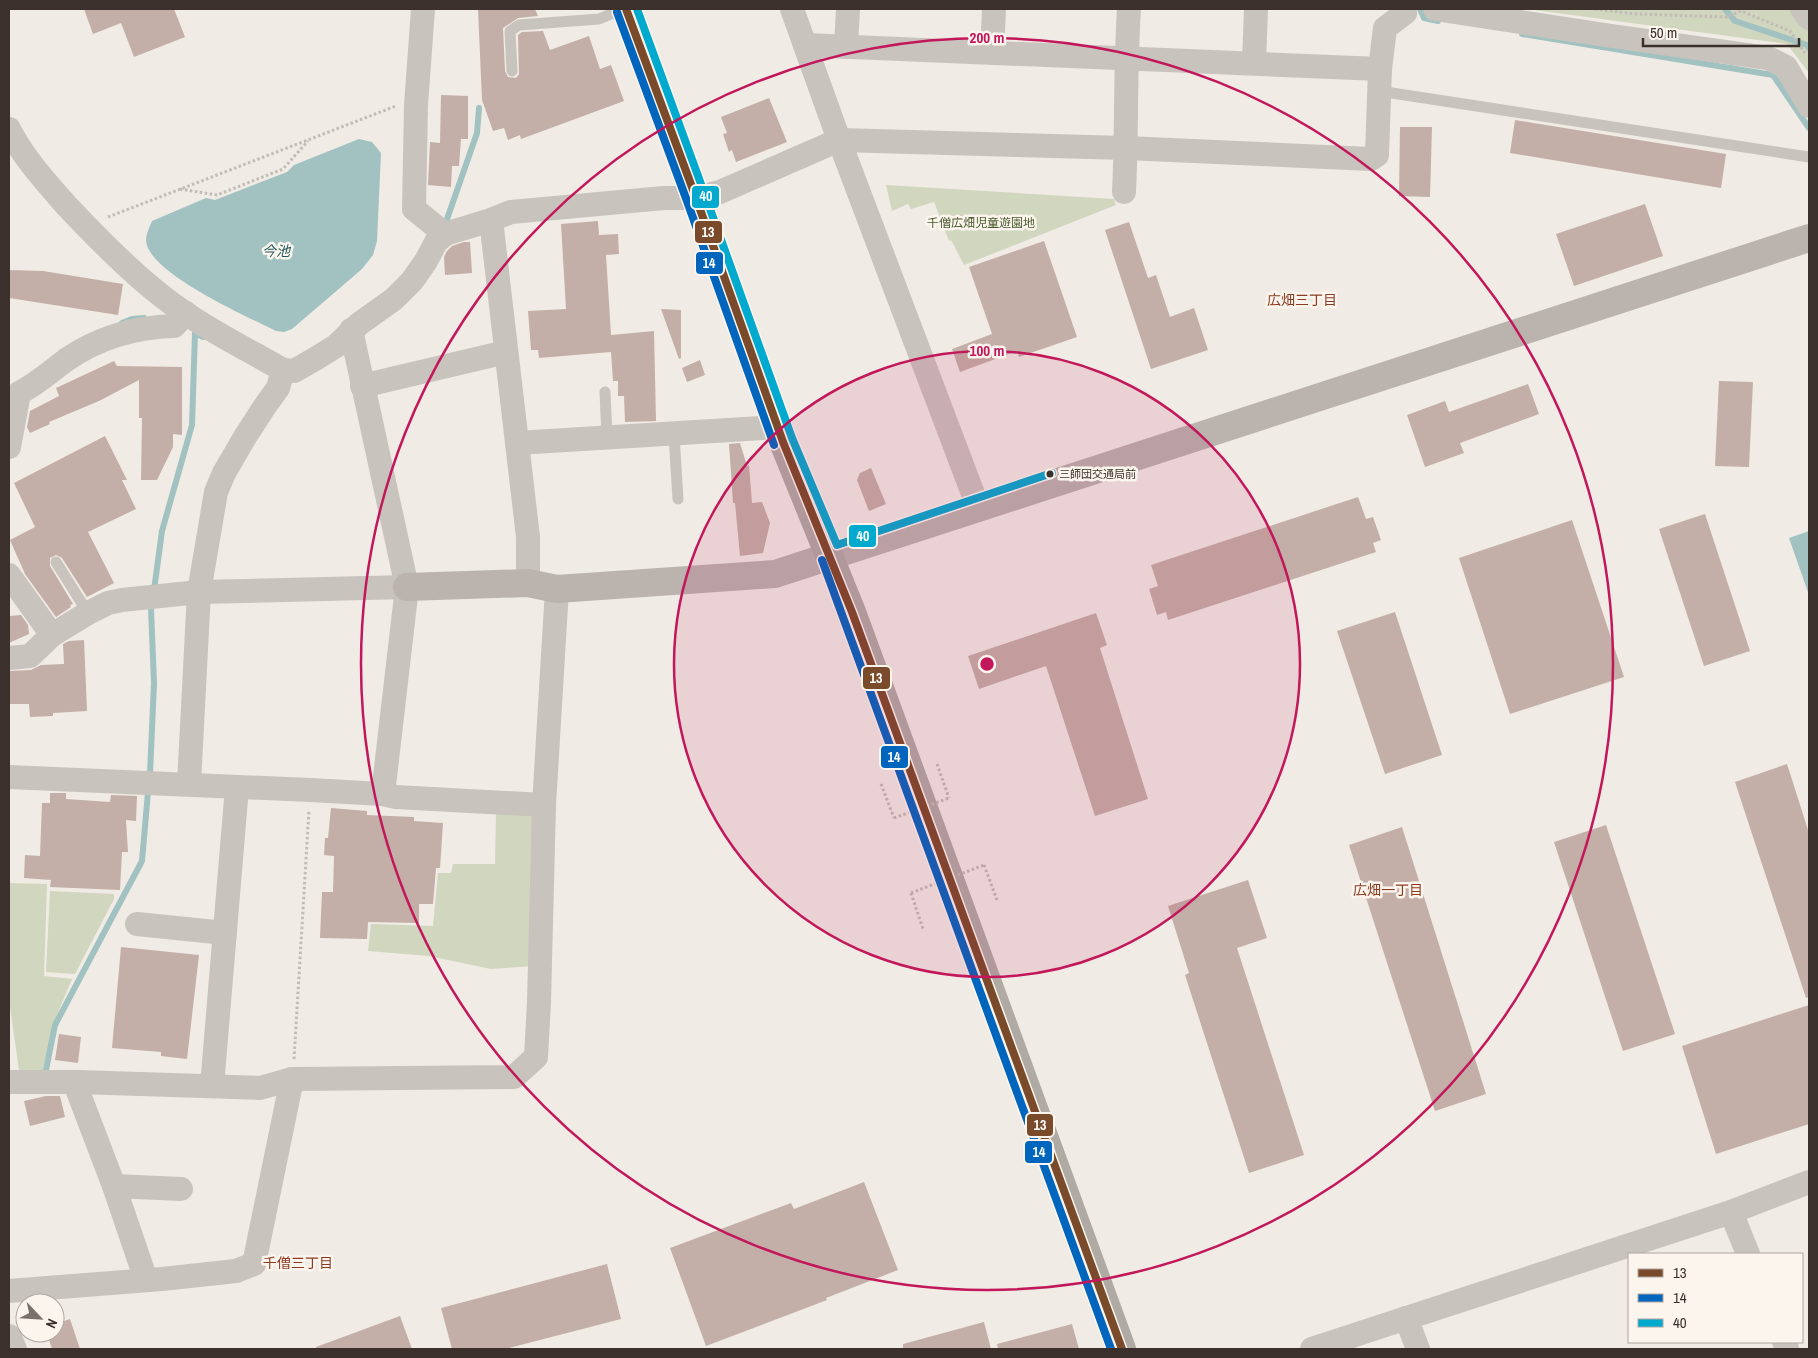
<svg xmlns="http://www.w3.org/2000/svg" width="1818" height="1358" font-family="'Archivo Narrow','Noto Sans JP',sans-serif">
<rect width="100%" height="100%" fill="#f0ebe5"/>
<g fill="#d1d6bf">
<polygon points="1527,9 1797,9 1809,22 1809,73 1787,44"/>
<polygon points="886,185 1114,199 1116,205 964,265 951,240 949,241 934,202 911,209 908,204 892,211"/>
<polygon points="496,813 531,815 538,823 534,966 491,969 429,956 368,951 371,924 433,926 438,873 451,873 453,864 495,864"/>
<polygon points="9,883 47,884 44,976 72,979 53,1024 43,1070 19,1070 9,1000"/>
<polygon points="50,891 114,894 114,899 75,974 46,972"/>
</g>
<g fill="#a1c2c1">
<path d="M 359,139 L 372,142 L 381,153 L 377,241 L 373,255 L 362,269 L 292,329 L 284,332 L 276,331 C 248,317 146,272 146,240 C 146,234 150,226 152,221 L 206,198 L 215,200 L 287,172 L 294,165 Z"/>
<polygon points="1809,531 1809,595 1789,538"/>
</g>
<g fill="none" stroke-linecap="round" stroke-linejoin="round">
<g stroke="#a1c2c1" stroke-width="6">
<polyline points="1420,9 1424,18 1438,21"/>
<polyline points="1725,9 1735,21 1807,45 1809,48"/>
<polyline points="1522,34 1773,75 1809,128"/>
<polyline points="446,222 477,133 479,108"/>
<polyline points="122,323 132,319 144,318"/>
<polyline points="154,590 162,531 192,425 195,333 203,337"/>
<polyline points="150,774 154,683 151,609"/>
<polyline points="46,1070 55,1025 142,861 148,792"/>
</g>
</g>
<g fill="#c3afa7">
<polygon points="84,9 174,9 185,37 134,57 121,23 93,34"/>
<polygon points="478,9 535,9 538,16 518,18 503,28 505,71 508,77 516,78 519,74 518,35 522,32 543,31 550,50 589,36 600,69 611,65 624,101 521,139 520,135 508,140 504,128 493,131 482,100"/>
<polygon points="441,95 468,96 468,139 461,139 459,166 452,166 451,187 428,185 430,142 440,143"/>
<polygon points="769,98 787,142 736,162 732,150 729,152 723,134 727,133 721,117"/>
<polygon points="1515,120 1726,154 1721,188 1510,153"/>
<polygon points="1400,127 1432,127 1430,197 1399,196"/>
<polygon points="1645,204 1663,256 1574,286 1556,234"/>
<polygon points="598,221 599,235 618,234 619,254 606,255 611,335 654,331 656,421 625,422 624,396 618,396 618,381 613,381 611,352 539,358 538,350 531,350 528,311 566,309 561,224"/>
<polygon points="1129,222 1148,278 1156,275 1170,317 1194,308 1208,350 1151,369 1105,230"/>
<polygon points="1044,241 1077,337 1019,357 1017,351 960,372 952,349 992,334 969,267"/>
<polygon points="464,242 470,242 472,273 445,275 444,257 447,251 452,246"/>
<polygon points="9,270 43,271 123,284 118,315 9,298"/>
<polygon points="661,309 681,310 681,358 679,359"/>
<polygon points="700,360 705,375 687,382 682,368"/>
<polygon points="114,361 117,366 182,367 182,435 173,434 173,447 157,480 141,480 142,418 139,418 139,380 99,401 49,422 50,424 30,433 27,427 30,411 59,396 56,388"/>
<polygon points="1719,381 1753,382 1749,467 1715,466"/>
<polygon points="1528,384 1539,414 1460,443 1464,453 1425,467 1407,415 1445,401 1449,412"/>
<polygon points="105,436 127,480 122,480 136,509 88,532 114,583 87,597 62,558 56,555 50,558 50,566 73,604 70,605 71,607 56,617 25,574 10,540 35,527 14,483"/>
<polygon points="740,443 747,466 749,465 752,503 762,502 770,523 763,553 740,556 735,503 733,503 729,444"/>
<polygon points="871,468 886,504 869,511 857,480 860,473"/>
<polygon points="1358,497 1366,519 1373,517 1381,540 1373,543 1376,552 1168,620 1166,612 1157,615 1149,589 1158,586 1151,565"/>
<polygon points="1705,514 1750,651 1704,666 1659,529"/>
<polygon points="1572,520 1624,677 1510,714 1459,558"/>
<polygon points="1395,612 1442,755 1385,774 1337,631"/>
<polygon points="1096,613 1107,645 1100,648 1148,799 1095,816 1046,666 979,689 968,656"/>
<polygon points="21,615 28,625 29,634 9,643 9,616"/>
<polygon points="84,640 87,711 53,713 53,716 30,717 29,704 9,704 9,671 31,670 41,665 64,664 63,644 69,641"/>
<polygon points="1787,764 1809,833 1809,997 1806,998 1735,782"/>
<polygon points="50,793 66,793 66,799 110,802 111,795 137,796 136,821 126,820 128,852 122,852 120,890 50,887 51,880 24,878 25,855 40,856 42,803 50,803"/>
<polygon points="331,808 367,811 367,815 414,817 414,821 443,823 440,868 436,868 433,904 419,904 419,923 368,922 367,939 320,938 322,892 333,892 334,856 324,855 325,838 328,838"/>
<polygon points="1606,825 1675,1034 1623,1051 1554,842"/>
<polygon points="1402,827 1486,1094 1435,1111 1349,845"/>
<polygon points="1248,880 1267,938 1237,948 1304,1155 1249,1173 1185,975 1189,973 1168,906"/>
<polygon points="121,947 199,955 187,1059 161,1056 161,1052 112,1048"/>
<polygon points="1809,1005 1809,1124 1716,1154 1682,1046"/>
<polygon points="59,1034 81,1037 78,1063 55,1060"/>
<polygon points="46,1096 60,1096 65,1117 30,1126 24,1101"/>
<polygon points="864,1182 898,1270 826,1298 827,1300 706,1346 670,1248 791,1203 794,1209"/>
<polygon points="607,1264 621,1319 505,1349 452,1349 441,1308"/>
<polygon points="400,1316 412,1349 316,1349 316,1347"/>
<polygon points="70,1319 80,1349 52,1349 47,1333 55,1333 55,1324"/>
<polygon points="984,1322 991,1349 903,1349 903,1344"/>
<polygon points="1072,1324 1079,1349 998,1349 997,1344"/>
</g>
<g fill="none" stroke-linecap="round" stroke-linejoin="round">
<g stroke="#c2bbb6" stroke-width="3" stroke-dasharray="2.5 2.5" stroke-linecap="butt">
<polyline points="1595,9 1636,14 1727,17 1741,11 1790,31 1805,53"/>
<polyline points="180,189 217,195 283,169 308,141"/>
<polyline points="108,217 396,106"/>
<polyline points="937,764 949,798"/>
<polyline points="881,784 894,818"/>
<polyline points="984,865 997,900"/>
<polyline points="911,893 923,929"/>
<polyline points="294,1059 309,810"/>
</g>
<g stroke="#c9c3be" stroke-width="11">
<polyline points="512,71 510,31 519,25 599,19 623,9"/>
<polyline points="1379,91 1809,157"/>
<polyline points="605,392 607,437"/>
<polyline points="674,435 678,499"/>
<polyline points="56,562 88,613"/>
</g>
<g stroke="#c9c3be" stroke-width="24">
<polyline points="423,9 416,105 414,209 445,234"/>
<polyline points="792,9 839,140 978,507"/>
<polyline points="1435,9 1612,36 1768,58 1786,67 1809,106"/>
<polyline points="1802,9 1809,18"/>
<polyline points="805,45 1380,69 1385,28 1405,13 1404,9"/>
<polyline points="846,47 848,9"/>
<polyline points="992,53 994,9"/>
<polyline points="1254,63 1256,9"/>
<path d="M 9,129 C 23,157 45,181 66,205 C 96,237 128,270 163,297 C 200,326 243,347 283,370 L 294,371 L 315,359 L 336,346 L 359,324 L 394,299 L 412,281 L 426,261 L 436,242 L 445,234 L 491,220 L 511,212 L 664,198 L 696,198 L 720,192 L 839,140 L 1126,148 L 1371,159 L 1377,155 L 1380,69"/>
<path d="M 1124,192 C 1127,131 1125,70 1129,9"/>
<polyline points="491,220 528,537 528,583"/>
<polyline points="351,330 407,587 383,794"/>
<polyline points="362,386 506,352"/>
<polyline points="517,443 778,427"/>
<path d="M 9,447 L 19,393 C 37,384 50,372 66,360 C 98,338 136,327 174,326 L 186,313"/>
<polyline points="9,575 52,635"/>
<polyline points="9,658 30,656 52,635 88,613 108,603 122,600 199,592 407,587"/>
<polyline points="9,777 310,790 383,794 396,797 544,805"/>
<polyline points="189,784 199,592 216,492 224,473 245,437 265,406 278,388 283,370"/>
<polyline points="137,924 225,933"/>
<polyline points="9,1082 78,1082 260,1088 292,1079 514,1077 536,1057 539,1002 544,805 557,589"/>
<polyline points="78,1082 77,1089 114,1186 146,1280"/>
<polyline points="212,1086 237,787"/>
<polyline points="114,1186 181,1189"/>
<polyline points="1731,1212 1748,1254"/>
<polyline points="9,1291 162,1279 236,1271 254,1264 292,1079"/>
<polyline points="1406,1318 1418,1349"/>
<polyline points="9,1336 15,1349"/>
<polyline points="1784,1342 1787,1349"/>
<polyline points="1312,1349 1731,1212 1809,1182"/>
</g>
<polyline stroke="#bab3ae" stroke-width="28" points="407,587 528,583 557,589 775,574 1809,238"/>
<polyline stroke="#afaaa4" stroke-width="28" points="626,9 696,198 783,442 852,612 1122,1349"/>
<g stroke="#c2bbb6" stroke-width="3" stroke-dasharray="2.5 2.5" stroke-linecap="butt">
<polyline points="894,818 949,798"/>
<polyline points="911,893 984,865"/>
</g>
<defs>
<polyline id="bus-1" points="626,9 696,198 783,442 852,612 1122,1349"/>
<g id="bus-2">
<polyline points="617,12 687,201 774,445"/>
<polyline points="822,560 1111,1349"/>
</g>
<polyline id="bus-3" points="637,9 705,195 792,438 837,545 1052,473"/>
</defs>
<use href="#bus-1" stroke="#fbf5ee" stroke-width="11"/>
<use href="#bus-2" stroke="#fbf5ee" stroke-width="11"/>
<use href="#bus-3" stroke="#fbf5ee" stroke-width="11"/>
<use href="#bus-1" stroke="#7a4b2a" stroke-width="8"/>
<use href="#bus-2" stroke="#0065bd" stroke-width="8"/>
<use href="#bus-3" stroke="#00a9ce" stroke-width="8"/>
</g>
<circle cx="987" cy="664" r="313" fill="#c2185b" fill-opacity=".12"/>
<g fill="none" stroke="#c2185b" stroke-width="2.5">
<circle cx="987" cy="664" r="313"/>
<circle cx="987" cy="664" r="626"/>
</g>
<circle fill="#3b302b" stroke="#fbf5ee" stroke-width="2" cx="1050" cy="474" r="4.5"/>
<g text-anchor="middle" stroke-width="5" stroke-linejoin="round" paint-order="stroke">
<g font-size="11" fill="#3b302b" stroke="#fbf5ee" text-anchor="start">
<text x="1059" y="478">三師団交通局前</text>
</g>
<g font-size="12" fill="#4a5a2e" stroke="#fbf5ee">
<text x="981" y="227">千僧広畑児童遊園地</text>
</g>
<g font-size="14" font-style="italic" fill="#1f5a5e" stroke="#fbf5ee">
<text x="276" y="256">今池</text>
</g>
<g font-size="14" fill="#8c3b22" stroke="#fbf5ee">
<text x="1302" y="305">広畑三丁目</text>
<text x="1388" y="895">広畑一丁目</text>
<text x="298" y="1268">千僧三丁目</text>
</g>
</g>
<circle cx="987" cy="664" r="8" fill="#c2185b" stroke="#fbf5ee" stroke-width="2.5"/>
<g font-size="15" text-anchor="middle" font-weight="bold" fill="#c2185b" stroke="#fbf5ee" stroke-width="5" stroke-linejoin="round" paint-order="stroke">
<text x="987" y="43">200 m</text>
<text x="987" y="356">100 m</text>
</g>
<g stroke="#fbf5ee" stroke-width="2">
<rect x="691" y="185" width="29" height="24" rx="5" fill="#00a9ce"/>
<rect x="694" y="220" width="29" height="24" rx="5" fill="#7a4b2a"/>
<rect x="695" y="251" width="29" height="24" rx="5" fill="#0065bd"/>
<rect x="848" y="524" width="29" height="24" rx="5" fill="#00a9ce"/>
<rect x="862" y="666" width="29" height="24" rx="5" fill="#7a4b2a"/>
<rect x="880" y="745" width="29" height="24" rx="5" fill="#0065bd"/>
<rect x="1026" y="1113" width="28" height="24" rx="5" fill="#7a4b2a"/>
<rect x="1024" y="1140" width="29" height="24" rx="5" fill="#0065bd"/>
</g>
<g font-size="14" text-anchor="middle" font-weight="bold" fill="#fff">
<text x="706" y="201">40</text>
<text x="708" y="237">13</text>
<text x="709" y="268">14</text>
<text x="863" y="541">40</text>
<text x="876" y="683">13</text>
<text x="894" y="762">14</text>
<text x="1040" y="1130">13</text>
<text x="1039" y="1157">14</text>
</g>
<rect width="1818" height="1358" fill="none" stroke="#3b302b" stroke-width="20"/>
<rect x="1628" y="1253" width="175" height="90" fill="#fbf5ee" stroke="#aea6a0"/>
<rect x="1638" y="1269" width="25" height="8" fill="#7a4b2a" stroke="#aea6a0"/>
<text x="1673" y="1278" font-size="15" fill="#3b302b">13</text>
<rect x="1638" y="1294" width="25" height="8" fill="#0065bd" stroke="#aea6a0"/>
<text x="1673" y="1303" font-size="15" fill="#3b302b">14</text>
<rect x="1638" y="1319" width="25" height="8" fill="#00a9ce" stroke="#aea6a0"/>
<text x="1673" y="1328" font-size="15" fill="#3b302b">40</text>
<g transform="translate(40 1318) rotate(115)"><circle r="24" fill="#fbf5ee" stroke="#aea6a0"/>
<path d="M0-4L9 19L0 12L-9 19Z" fill="#7a716c"/>
<text y="-8" font-size="14" font-weight="bold" text-anchor="middle" fill="#3b302b">N</text>
</g>
<path d="M1643 38v8h156v-8" fill="none" stroke="#3b302b" stroke-width="2.5"/>
<text x="1650" y="38" font-size="15" fill="#3b302b" stroke="#fbf5ee" stroke-width="4" paint-order="stroke">50 m</text>
</svg>
